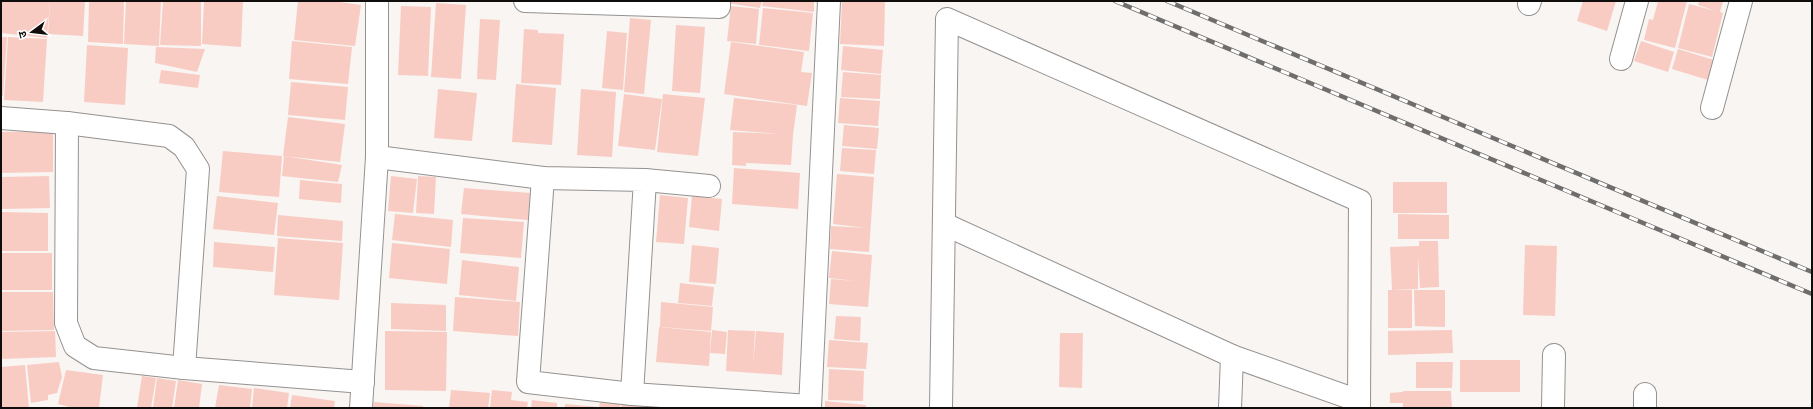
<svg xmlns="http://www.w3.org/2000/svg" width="1813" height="409" font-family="'Alegreya Sans','Noto Sans Devanagari',sans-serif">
<rect width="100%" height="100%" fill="#f8f5f3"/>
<g fill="#f9ccc3">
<polygon points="1,1 12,1 11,21 12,1 50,1 47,38 1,33"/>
<polygon points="50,1 85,1 83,36 48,34"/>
<polygon points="89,1 124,1 123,44 88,42"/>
<polygon points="126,1 161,1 159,46 124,44"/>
<polygon points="163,1 201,1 201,46 160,45"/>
<polygon points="204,1 243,1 241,47 202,44"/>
<polygon points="298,1 332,1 361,5 355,46 294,40"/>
<polygon points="727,1 762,1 760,8 726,3"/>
<polygon points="763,1 814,1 814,12 762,6"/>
<polygon points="842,1 885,1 884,46 840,44"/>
<polygon points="1583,1 1616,1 1607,31 1577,21"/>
<polygon points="1658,1 1687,1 1675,48 1644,40 1649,19 1653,20"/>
<polygon points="1699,1 1723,1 1720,12 1723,13 1712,57 1678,48 1689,4 1716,11 1698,5"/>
<polygon points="436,3 466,5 461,79 431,77"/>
<polygon points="401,6 431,7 428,76 398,75"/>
<polygon points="731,6 759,9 756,44 727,41"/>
<polygon points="763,8 813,13 809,51 759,45"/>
<polygon points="630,18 651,20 644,94 624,92"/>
<polygon points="480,19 500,20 496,80 477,79"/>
<polygon points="676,25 705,27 700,93 672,91"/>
<polygon points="524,29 538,30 538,33 564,34 561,85 521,83"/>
<polygon points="607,31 627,33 623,90 602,88"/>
<polygon points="1,37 7,37 3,96 1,96"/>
<polygon points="8,37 47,39 43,102 4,100"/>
<polygon points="292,41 352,47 348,84 289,79"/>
<polygon points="1641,41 1674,52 1668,72 1634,61"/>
<polygon points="731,42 804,52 801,72 812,73 807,106 724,94"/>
<polygon points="87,45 128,48 125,105 84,102"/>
<polygon points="843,46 883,50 881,74 841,70"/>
<polygon points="156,47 205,49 197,72 155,63"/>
<polygon points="1678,49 1714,60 1708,80 1672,69"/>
<polygon points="161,70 200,75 198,88 159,83"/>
<polygon points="843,72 881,75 880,99 841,97"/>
<polygon points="291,82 348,87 345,120 288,115"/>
<polygon points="516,84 556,88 552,145 512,142"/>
<polygon points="438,89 477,93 472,141 434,138"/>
<polygon points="581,89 616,92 612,157 577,155"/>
<polygon points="624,94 662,99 655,150 618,146"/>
<polygon points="663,94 705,98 698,156 657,152"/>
<polygon points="734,98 797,105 793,135 791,165 746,163 746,166 732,165 733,132 780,134 730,130"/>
<polygon points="840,98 880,101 878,126 838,123"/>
<polygon points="288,117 345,124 340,162 283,156"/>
<polygon points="844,125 879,128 877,149 842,146"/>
<polygon points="53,131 53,172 1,173 1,132"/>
<polygon points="842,148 876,150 874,174 840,171"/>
<polygon points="223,151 282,156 279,197 219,192"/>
<polygon points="284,156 342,165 338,182 282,176"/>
<polygon points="734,168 800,173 798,209 732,204"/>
<polygon points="837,174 874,177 869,252 830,249 831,226 866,228 833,224"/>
<polygon points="49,176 50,208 1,209 1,177"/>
<polygon points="391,176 417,179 413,213 388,211"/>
<polygon points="418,176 436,177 434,214 416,213"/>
<polygon points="300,180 342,184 341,203 299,199"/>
<rect x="1393" y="182" width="54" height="31"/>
<polygon points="464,188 530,193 528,220 461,214"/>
<polygon points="660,195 688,198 684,244 656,242"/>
<polygon points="217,196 278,203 274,235 213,229"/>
<polygon points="692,196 722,199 719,231 689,227"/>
<polygon points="1,212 48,213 48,251 1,251"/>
<polygon points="395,214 453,220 451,247 392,240"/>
<polygon points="1398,214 1449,215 1449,239 1398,239"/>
<polygon points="278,215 343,221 342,241 277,236"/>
<polygon points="463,218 524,222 521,258 460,253"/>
<polygon points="278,238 343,243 339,300 274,295"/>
<polygon points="1419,241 1438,241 1439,287 1420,288 1418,256 1418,289 1392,290 1390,247 1419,246"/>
<polygon points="214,242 275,247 273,272 213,267"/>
<polygon points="392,243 450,249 447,284 389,278"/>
<polygon points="692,245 719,248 716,284 689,282"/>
<polygon points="1525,245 1557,246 1555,316 1523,315"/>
<polygon points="832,251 872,255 868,307 829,304 831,279 856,281 829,278"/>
<rect x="1" y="253" width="51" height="37"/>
<polygon points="462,260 519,267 516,301 459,295"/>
<polygon points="680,283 714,287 712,306 678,303"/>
<rect x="1388" y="290" width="24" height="38"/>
<polygon points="1414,290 1445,290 1445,327 1415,326"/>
<polygon points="1,292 53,292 54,330 1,331"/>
<polygon points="455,297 520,302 518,336 453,331"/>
<polygon points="661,302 713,307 711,331 660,327"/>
<polygon points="391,303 446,305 446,331 391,329"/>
<polygon points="836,316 861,317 860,341 834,339"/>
<polygon points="659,327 711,332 709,366 656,362"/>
<polygon points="712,330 727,332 725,354 710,353"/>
<polygon points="728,330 755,331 753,365 756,331 784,333 782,375 726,371"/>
<polygon points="1452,330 1453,353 1388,355 1388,331"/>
<polygon points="55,331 56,357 1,359 1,332"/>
<polygon points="385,331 447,332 446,391 385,390"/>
<polygon points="1060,333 1083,333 1082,388 1059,387"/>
<polygon points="829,340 868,343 866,369 827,367"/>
<rect x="1460" y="360" width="60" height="32"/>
<polygon points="59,362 62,377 57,393 48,395 48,400 31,403 27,365"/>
<polygon points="1416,362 1453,362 1452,388 1416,388"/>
<polygon points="25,365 29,408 1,408 1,367"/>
<polygon points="829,369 864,371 863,401 828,400"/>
<polygon points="66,370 103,375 99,408 73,408 58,404"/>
<polygon points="142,376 156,378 151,408 137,408"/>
<polygon points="157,378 176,381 172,408 153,408"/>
<polygon points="178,380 202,384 199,408 174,408"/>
<polygon points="219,385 252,389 250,408 215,408"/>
<polygon points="254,388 289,393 287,408 252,408"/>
<polygon points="451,390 490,393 488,408 449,408"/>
<polygon points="492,390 512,392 511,400 528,402 527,408 490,408"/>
<polygon points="1403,391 1451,391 1452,408 1403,408 1403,403 1390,403 1390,393 1403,392"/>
<polygon points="292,395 335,401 334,408 290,408"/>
<polygon points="532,400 557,403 557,408 531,408"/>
<polygon points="825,401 866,405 866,408 825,408"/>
<polygon points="374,402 423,406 422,408 373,408"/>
<polygon points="600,402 620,404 620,408 565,408 565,404 599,407"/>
<polygon points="622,403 654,406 654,408 621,408"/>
</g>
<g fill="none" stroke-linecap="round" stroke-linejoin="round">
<defs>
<g id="minor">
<polyline points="525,1 719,7 719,1"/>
<polyline points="1529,4 1530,1"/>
<polyline points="1621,59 1637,1"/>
<polyline points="1712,108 1741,1"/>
<polyline points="1,118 67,123 169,136 184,147 198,169 184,368"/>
<polyline points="67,123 66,323 75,346 94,358 184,368 363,382"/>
<polyline points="377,157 543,178 645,180 632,394"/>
<polyline points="543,178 528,382 632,394 810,406"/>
<polyline points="645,180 709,186"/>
<polyline points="944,224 1232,356 1359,401"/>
<polyline points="361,408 377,157 377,1"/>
<polyline points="810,408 829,1"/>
<polyline points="941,408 947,19 1360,201 1359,408"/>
<polyline points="1230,408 1232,356"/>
<polyline points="1553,408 1554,355"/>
<polyline points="1645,408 1645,394"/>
</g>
</defs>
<use href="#minor" stroke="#949290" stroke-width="24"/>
<use href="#minor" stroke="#fff" stroke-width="22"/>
<defs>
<g id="rail">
<polyline points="1115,1 1812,294"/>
<polyline points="1167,1 1812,272"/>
</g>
</defs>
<use href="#rail" stroke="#706e6d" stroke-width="4.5"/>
<use href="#rail" stroke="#fff" stroke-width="3" stroke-dasharray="9" stroke-linecap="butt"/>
</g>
<rect width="1813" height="409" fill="none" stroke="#0f0e0d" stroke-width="4"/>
<g transform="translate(32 32) rotate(255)" stroke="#ffffff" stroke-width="3" paint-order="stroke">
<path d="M0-3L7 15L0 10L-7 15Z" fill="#0f0e0d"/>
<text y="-6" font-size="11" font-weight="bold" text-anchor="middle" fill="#0f0e0d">उ</text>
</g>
</svg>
